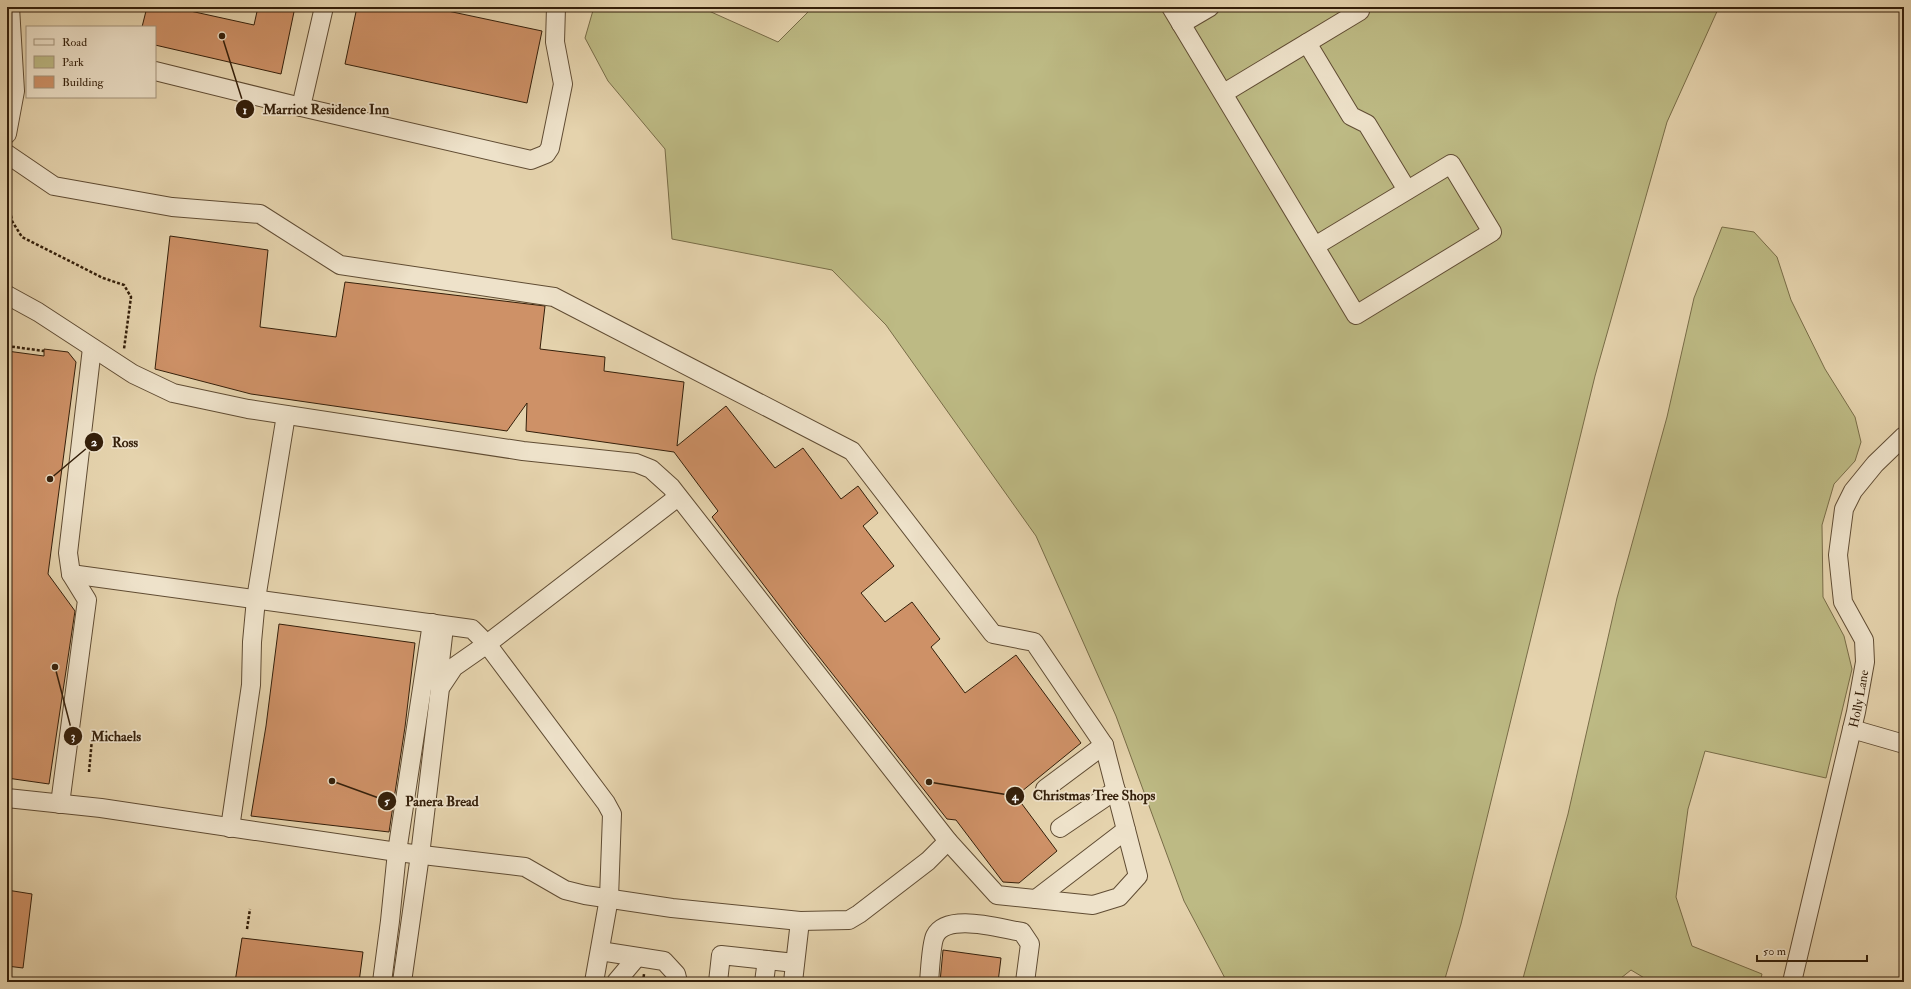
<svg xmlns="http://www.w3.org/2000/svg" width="1911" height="989" font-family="'IM FELL Double Pica',serif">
<rect width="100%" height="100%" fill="#e5d3ad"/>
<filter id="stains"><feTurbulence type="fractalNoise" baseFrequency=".005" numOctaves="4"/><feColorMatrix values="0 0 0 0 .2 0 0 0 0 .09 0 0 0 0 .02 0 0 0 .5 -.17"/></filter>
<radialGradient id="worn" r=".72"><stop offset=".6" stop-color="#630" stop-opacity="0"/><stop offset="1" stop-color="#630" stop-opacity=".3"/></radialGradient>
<g fill="#bdba84" stroke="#786c47">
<polygon points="594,7 700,7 778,42 813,7 1719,7 1667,122 1595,376 1461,924 1444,982 1227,982 1184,901 1116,716 1036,536 886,325 832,270 672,239 665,149 608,81 585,38"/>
<polygon points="1722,227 1754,232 1777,257 1791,300 1825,369 1855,417 1861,442 1855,461 1834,484 1822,525 1823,597 1844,636 1852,669 1826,778 1705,751 1688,809 1676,897 1692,946 1762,974 1760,982 1651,982 1631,970 1616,982 1522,982 1568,814 1617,598 1667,417 1694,298"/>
</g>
<g fill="#ce9167" stroke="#341f0a">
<polygon points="147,7 172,7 254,25 258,7 295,7 281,74 155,45 155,27 142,27"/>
<polygon points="357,7 429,7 542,31 527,103 345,64"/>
<polygon points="170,236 268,250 260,327 336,337 345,282 545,306 540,349 605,357 604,371 684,382 677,446 726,406 775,468 803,448 841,499 858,486 878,513 863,526 894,566 861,593 885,622 912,602 940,639 931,647 965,693 1016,655 1081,743 1016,796 1057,851 1019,883 1003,882 956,820 947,819 801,634 712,517 718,511 674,452 526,431 527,403 507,431 251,394 155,369"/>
<polygon points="44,349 68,352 76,362 48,574 75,611 49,784 7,778 7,351 44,356"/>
<polygon points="279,624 415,643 405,727 389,832 251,816 266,726"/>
<polygon points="7,890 32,894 23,968 7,966"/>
<polygon points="242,938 363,952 359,982 235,982"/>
<polygon points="943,950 1001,958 998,982 940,982"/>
</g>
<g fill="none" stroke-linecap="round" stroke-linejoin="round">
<defs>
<g id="minor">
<polyline points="324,7 301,107 531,160 546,154 550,148 563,84 555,42 556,7"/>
<polyline points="1171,7 1356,315 1492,232 1451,164 1315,246"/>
<polyline points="1181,24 1210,7"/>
<polyline points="1307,43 1351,116 1367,124 1407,190"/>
<polyline points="155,71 301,107"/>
<polyline points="1224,93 1360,11 1358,7"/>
<polyline points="7,134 15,91 10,7"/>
<polyline points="7,154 54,186 172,207 260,214 340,265 554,297 852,451 993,634 1034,642 1104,745 1138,876 1119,897 1093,905 997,895 948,841"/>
<polyline points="7,295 38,312 133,374 173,393 248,409 523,451 636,463 651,469 671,487 948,841 928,861 859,914 849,920 800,921 672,908 585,895 565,890 525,867 397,852 101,808 7,798"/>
<polyline points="71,574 472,629 487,644 606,803 612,814 609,898 594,982"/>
<polyline points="440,688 440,662 444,627"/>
<polyline points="1852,729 1904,744"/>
<polyline points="1045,789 1104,745"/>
<polyline points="60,804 87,600 71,574 68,553 92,348"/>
<polyline points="230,828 251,685 252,642 256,599 286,415"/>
<polyline points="1060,828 1116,790"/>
<polyline points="1036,899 1126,830"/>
<polyline points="600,951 664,961 676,974 678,982"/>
<polyline points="382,982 390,921 397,852 432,623"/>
<polyline points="402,982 420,855 440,688 454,667 487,644 678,497"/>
<polyline points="616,982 637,957"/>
<polyline points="718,982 721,955 795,963"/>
<polyline points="764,982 767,960"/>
<polyline points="793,982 800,921"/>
<path d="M 929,982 C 930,972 931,944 935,936 C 947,912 1001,929 1022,932 L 1030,944 L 1025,982"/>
<path id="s1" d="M 1792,982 L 1856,712 L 1865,662 L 1864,640 L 1843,602 L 1838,555 L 1844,509 L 1853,491 L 1875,464 L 1904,436"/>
</g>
</defs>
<use href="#minor" stroke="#604c33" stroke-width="20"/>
<g stroke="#341f0a" stroke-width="2.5" stroke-dasharray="3 2" stroke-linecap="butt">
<polyline points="7,196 12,221 22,237 103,278 124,285 131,297 124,349"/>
<polyline points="7,346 44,351"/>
<polyline points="89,772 92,739"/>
<polyline points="247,929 250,909"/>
<polyline points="643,982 644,974"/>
</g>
<use href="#minor" stroke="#eee2ca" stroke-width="18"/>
</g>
<g text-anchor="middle" stroke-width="3.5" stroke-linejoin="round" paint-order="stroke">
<g font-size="13" fill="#341f0a" stroke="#eee2ca">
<text dy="5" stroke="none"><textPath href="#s1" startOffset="291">Holly Lane</textPath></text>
</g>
</g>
<path fill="none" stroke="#341f0a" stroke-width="1.5" d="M222 36L245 109M50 479L94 442M55 667L73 736M929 782L1015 796M332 781L387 801"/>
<g fill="#341f0a" stroke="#eee2ca" stroke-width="1.5">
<circle cx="222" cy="36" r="4"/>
<circle cx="50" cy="479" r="4"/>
<circle cx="55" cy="667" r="4"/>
<circle cx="929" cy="782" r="4"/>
<circle cx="332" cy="781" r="4"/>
<circle cx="245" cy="109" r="10"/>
<circle cx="94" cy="442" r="10"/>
<circle cx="73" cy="736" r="10"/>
<circle cx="1015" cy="796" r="10"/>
<circle cx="387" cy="801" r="10"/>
</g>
<g font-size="12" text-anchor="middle" font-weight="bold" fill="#fff">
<text x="245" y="114">1</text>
<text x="94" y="446">2</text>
<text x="73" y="740">3</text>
<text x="1015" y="800">4</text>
<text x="387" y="805">5</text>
</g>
<g font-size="14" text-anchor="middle" font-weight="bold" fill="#341f0a" stroke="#eee2ca" stroke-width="3.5" stroke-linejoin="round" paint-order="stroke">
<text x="326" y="114">Marriot Residence Inn</text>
<text x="125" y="447">Ross</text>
<text x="116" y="741">Michaels</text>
<text x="1094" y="800">Christmas Tree Shops</text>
<text x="442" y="806">Panera Bread</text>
</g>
<rect width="1911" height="989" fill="none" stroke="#e5d3ad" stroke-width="24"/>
<rect x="8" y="8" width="1895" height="973" fill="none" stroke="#341f0a" stroke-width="2"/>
<rect x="12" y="12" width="1887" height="965" fill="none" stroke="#341f0a"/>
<rect x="26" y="26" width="130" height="72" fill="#eee2ca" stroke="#a4947d"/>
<rect x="34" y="39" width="20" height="6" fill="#eee2ca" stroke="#a4947d"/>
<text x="62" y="46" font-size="12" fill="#341f0a">Road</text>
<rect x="34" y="56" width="20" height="12" fill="#bdba84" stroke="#a4947d"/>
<text x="62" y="66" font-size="12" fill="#341f0a">Park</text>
<rect x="34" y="76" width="20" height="12" fill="#ce9167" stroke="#a4947d"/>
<text x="62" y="86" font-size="12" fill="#341f0a">Building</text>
<path d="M1757 955v6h110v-6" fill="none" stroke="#341f0a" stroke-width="2"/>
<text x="1763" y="955" font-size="12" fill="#341f0a" stroke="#eee2ca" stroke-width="3" paint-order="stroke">50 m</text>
<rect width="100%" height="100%" filter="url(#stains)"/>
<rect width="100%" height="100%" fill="url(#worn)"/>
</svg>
